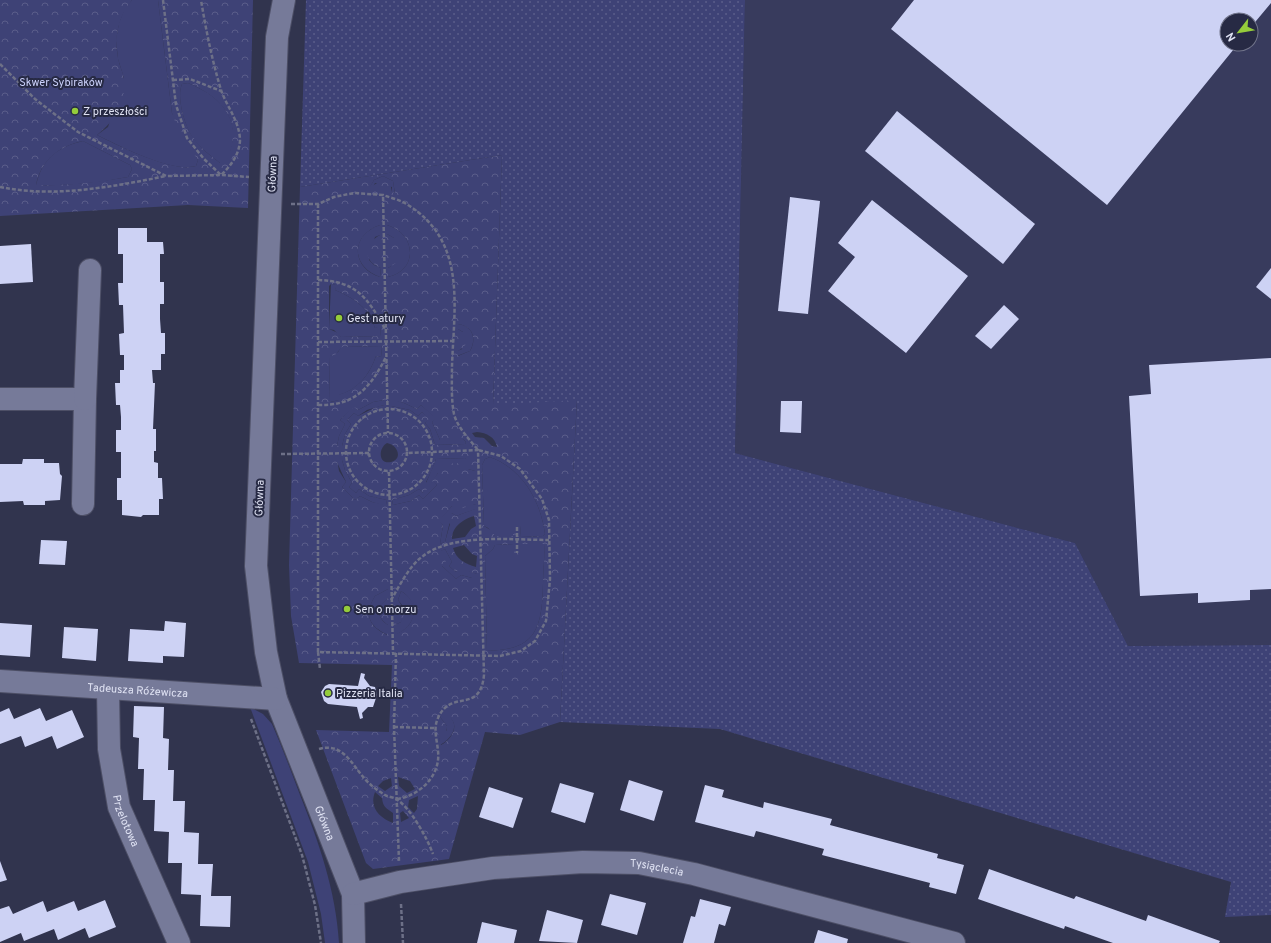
<svg xmlns="http://www.w3.org/2000/svg" width="1271" height="943" font-family="Overpass,sans-serif">
<defs>
<pattern id="park-crowns" width="20" height="18" patternUnits="userSpaceOnUse"><rect width="20" height="18" fill="#3e4276"/><path d="M2 6a3 3 0 1 1 6 0M12 15a3 3 0 1 1 6 0" fill="none" stroke="#5a5d8a"/></pattern>
<pattern id="garden-dots" width="8" height="8" patternUnits="userSpaceOnUse"><rect width="8" height="8" fill="#3e4276"/><path d="M2 2h.1M6 6h.1" fill="none" stroke="#5a5d8a" stroke-width="1.8" stroke-linecap="round"/></pattern>
</defs>
<rect width="100%" height="100%" fill="#31344e"/>
<path fill="#383b5d" fill-rule="evenodd" d="M 745,0 L 1271,0 L 1271,645 L 1128,646 L 1075,543 L 735,453 ZM 1227,20 L 1251,20 L 1251,44 L 1227,44 Z"/>
<g fill="#3e4276">
<path d="M 132,0 L 158,0 L 172,113 L 198,160 L 196,166 C 171,173 120,146 97,135 L 108,127 L 124,78 L 118,59 L 116,40 L 119,23 L 125,8 Z"/>
<path d="M 188,83 C 225,98 245,124 226,163 L 220,163 C 210,155 200,148 193,138 C 185,127 176,97 182,84 Z"/>
<path d="M 83,141 L 130,165 L 132,169 L 128,177 C 97,183 68,186 36,185 C 42,159 57,147 83,141 Z"/>
<polygon points="383,176 393,181 395,194 392,192 392,187 375,183 373,187 369,188 374,180"/>
<path d="M 380,225 L 380,235 L 375,237 L 369,260 L 374,265 L 381,268 L 380,277 C 351,267 350,235 380,225 Z"/>
<path d="M 387,225 C 416,233 419,270 388,277 L 388,268 L 391,266 L 394,238 L 387,234 Z"/>
<path d="M 331,284 L 337,285 L 335,290 C 354,298 369,308 375,328 L 380,326 L 381,336 L 341,337 L 334,330 L 329,329 Z"/>
<path d="M 458,324 C 473,326 477,339 470,351 L 457,356 L 457,351 L 462,349 L 463,332 L 458,329 Z"/>
<path d="M 381,346 L 382,348 L 381,357 L 376,356 C 369,376 358,389 339,395 L 340,400 L 330,402 L 329,400 L 330,356 L 338,352 L 341,347 Z"/>
<polygon points="391,399 404,403 417,409 421,405 436,418 432,422 440,440 463,439 466,442 465,444 435,445 430,429 425,423 428,419 422,412 418,416 410,410 391,406"/>
<polygon points="384,400 384,405 367,410 358,416 354,413 347,420 351,424 345,434 342,446 337,446 339,436 345,424 340,420 354,406 358,410 373,402"/>
<path d="M 490,457 C 523,469 541,502 545,534 L 543,536 L 521,537 L 520,526 L 513,525 L 513,536 L 495,536 L 488,528 L 484,526 L 482,465 L 485,459 Z"/>
<path d="M 465,458 L 475,466 L 475,471 L 468,469 L 438,473 L 433,481 L 437,485 L 423,499 L 419,495 L 411,501 L 393,505 L 392,500 L 409,495 L 419,489 L 423,493 C 426,480 432,471 436,459 Z"/>
<polygon points="336,460 342,460 345,470 352,483 349,487 356,493 359,489 369,496 387,500 386,506 372,502 360,496 355,500 342,487 346,482"/>
<polygon points="476,504 476,509 456,516 452,513 445,542 440,544 443,525 438,521 452,506 460,507"/>
<path d="M 514,544 L 514,555 L 521,544 L 544,544 C 545,557 543,571 543,584 C 542,629 536,650 487,651 L 485,556 L 493,549 L 495,545 Z"/>
<polygon points="445,549 452,562 449,566 456,572 460,568 477,574 477,582 472,582 472,578 461,575 456,579 442,566 440,551"/>
<path d="M 388,589 L 388,598 C 377,608 376,617 388,625 L 388,635 C 368,626 364,614 375,596 Z"/>
<path d="M 401,591 C 422,603 416,627 395,635 L 395,625 L 401,622 L 402,605 L 398,600 Z"/>
<path d="M 250,707 L 263,714 L 272,724 C 282,747 291,771 300,795 C 319,843 336,891 339,943 L 325,943 L 321,914 L 308,862 Z"/>
<path d="M 443,713 C 462,720 454,738 440,745 L 439,739 L 447,730 L 447,726 L 440,717 Z"/>
</g>
<g fill="url(#park-crowns)" fill-rule="evenodd">
<path d="M 0,0 L 132,0 C 118,17 114,37 118,58 C 119,65 123,72 124,79 C 126,104 115,120 97,135 C 119,146 173,173 196,166 L 198,160 L 179,133 L 172,113 L 158,0 L 253,0 L 248,208 L 188,205 L 0,216 ZM 188,83 C 225,98 245,125 225,163 L 220,163 C 210,155 200,148 193,137 C 185,127 176,97 182,84 ZM 83,141 L 130,165 L 132,169 L 128,177 C 97,182 68,186 36,185 C 41,160 59,146 83,141 Z"/>
<path d="M 502,155 L 493,404 L 577,399 L 560,722 L 520,735 L 485,732 L 449,859 L 373,869 L 366,863 L 316,730 L 389,732 L 392,665 L 299,663 L 291,616 L 289,565 L 300,187 ZM 383,176 L 393,181 L 395,193 L 392,192 L 390,183 L 383,180 L 370,187 L 374,180 ZM 380,225 L 380,235 C 364,244 362,261 381,268 L 380,277 C 351,268 350,235 380,225 ZM 387,225 C 416,233 419,270 388,277 L 388,268 L 396,263 L 400,250 L 394,238 L 387,234 ZM 331,284 L 336,285 L 335,290 C 354,298 369,308 375,328 L 380,327 L 381,336 L 341,337 L 338,333 L 329,329 L 329,286 ZM 458,324 C 473,326 477,339 470,351 L 458,356 L 458,351 L 464,347 L 467,342 L 466,334 L 458,329 ZM 381,346 L 382,348 L 381,357 L 376,356 C 369,376 358,389 338,395 L 339,400 L 331,402 L 329,400 L 330,356 L 335,355 L 342,347 ZM 384,400 L 384,405 L 376,407 L 358,416 L 354,413 L 347,420 L 351,424 L 345,434 L 342,446 L 337,446 L 339,436 L 345,424 L 340,420 L 354,407 L 358,410 L 373,402 ZM 391,400 L 404,403 L 417,409 L 421,405 L 435,418 L 432,422 L 440,440 L 461,441 L 463,439 L 466,442 L 465,444 L 435,445 L 430,429 L 425,423 L 429,419 L 422,412 L 418,416 L 410,410 L 391,406 ZM 477,432 C 487,433 495,437 497,447 L 492,446 L 484,438 L 475,437 L 472,433 ZM 387,443 C 398,445 403,459 391,462 C 378,465 378,448 387,443 ZM 490,457 C 523,469 541,502 545,534 L 543,536 L 521,537 L 520,525 L 513,525 L 513,536 L 495,536 L 492,531 L 484,526 L 482,465 L 485,459 ZM 465,458 L 470,465 L 475,466 L 475,471 L 468,469 L 463,463 L 440,464 L 438,473 L 432,481 L 437,485 L 423,499 L 419,495 L 411,501 L 393,505 L 392,500 L 409,495 L 419,489 L 423,493 L 430,486 L 426,482 L 432,470 L 436,459 ZM 337,460 L 342,460 L 345,470 L 352,483 L 349,487 L 356,493 L 359,489 L 369,496 L 387,500 L 386,505 L 372,502 L 360,496 L 355,500 L 342,487 L 346,482 L 339,471 ZM 476,504 L 475,509 L 456,516 L 452,513 L 446,520 L 450,524 L 445,542 L 440,544 L 443,525 L 439,521 L 452,506 L 456,510 ZM 474,516 L 476,526 L 471,529 L 465,537 L 452,539 C 452,526 464,519 474,516 ZM 514,544 L 514,555 L 521,554 L 521,544 L 544,544 C 545,557 543,571 543,584 C 542,629 536,650 487,651 L 485,556 L 493,549 L 495,545 ZM 464,545 L 472,554 L 477,556 L 476,567 C 465,564 456,559 453,548 ZM 445,549 L 452,562 L 449,566 L 456,572 L 460,569 L 477,574 L 477,581 L 473,582 L 472,578 L 461,575 L 456,579 L 442,566 L 446,562 L 441,551 ZM 388,589 L 388,598 C 376,608 376,616 388,625 L 387,635 C 368,626 364,614 375,596 ZM 401,591 C 421,603 416,627 396,634 L 395,625 L 401,622 L 405,611 L 398,600 ZM 443,714 C 462,720 454,738 441,745 L 439,739 C 445,736 447,732 447,726 L 440,717 ZM 398,777 L 410,781 L 415,789 L 407,793 L 399,786 ZM 391,778 L 392,786 L 385,791 L 378,786 L 383,781 ZM 375,792 L 382,798 C 383,807 386,808 393,813 L 393,823 C 379,818 369,807 375,792 ZM 418,796 L 417,809 L 414,813 L 408,807 L 409,800 ZM 403,811 L 409,818 L 401,822 L 400,813 Z"/>
</g>
<polygon fill="url(#garden-dots)" points="306,0 745,0 735,453 1075,543 1128,646 1271,645 1271,915 1225,917 1231,882 720,729 560,722 577,400 493,405 502,155 300,187"/>
<g fill="#cdd2f4">
<polygon points="914,0 1271,0 1271,3 1251,27 1251,20 1227,20 1227,44 1238,44 1107,205 891,29"/>
<polygon points="897,111 1035,224 1003,264 865,151"/>
<polygon points="790,197 820,201 808,314 778,311"/>
<polygon points="872,200 968,276 906,353 828,291 855,257 838,243"/>
<polygon points="118,228 147,228 147,242 163,242 164,254 160,254 160,282 164,282 164,304 160,304 160,319 161,333 165,333 165,354 161,354 161,370 152,370 153,383 155,383 153,429 156,429 156,451 154,451 154,462 158,463 158,478 162,478 163,499 159,499 159,515 143,515 141,517 122,515 122,500 117,500 117,478 121,478 121,452 116,452 116,430 121,430 121,417 120,405 116,405 115,383 120,383 120,370 124,370 124,355 120,355 119,334 124,333 123,305 119,305 118,283 123,283 123,254 118,254"/>
<polygon points="31,244 33,282 0,284 0,246"/>
<polygon points="1271,268 1271,299 1256,287"/>
<polygon points="1004,305 1019,319 991,349 975,336"/>
<polygon points="1271,358 1271,589 1250,590 1250,600 1198,603 1198,593 1140,596 1129,396 1151,394 1149,365"/>
<polygon points="781,401 802,401 801,433 780,432"/>
<polygon points="23,459 44,459 44,463 59,463 60,474 62,476 60,500 45,501 45,505 24,505 23,501 0,502 0,464 22,464"/>
<polygon points="41,540 67,541 65,565 39,564"/>
<polygon points="165,621 186,623 184,657 163,656 163,663 128,661 130,629 164,631"/>
<polygon points="0,623 32,625 30,657 0,655"/>
<polygon points="64,627 98,629 96,661 62,658"/>
<polygon points="361,673 365,674 364,678 370,686 375,687 377,695 373,707 368,707 362,713 363,718 360,719 357,707 328,704 324,701 321,692 325,686 329,684 358,686"/>
<polygon points="134,706 164,707 163,738 169,739 168,770 174,770 173,801 185,801 184,832 199,833 198,864 213,864 211,896 231,896 230,927 200,926 201,895 181,894 182,863 168,863 169,832 154,831 155,800 143,800 144,769 138,769 139,738 133,737"/>
<polygon points="9,708 14,719 40,708 46,721 72,710 84,737 57,749 52,736 25,747 21,736 0,744 0,712"/>
<polygon points="629,780 663,791 654,821 620,810"/>
<polygon points="560,783 594,793 585,823 551,812"/>
<polygon points="705,785 724,790 722,797 763,808 764,802 832,819 830,825 938,854 937,858 964,865 956,894 929,887 930,883 822,855 824,849 756,831 754,837 695,822"/>
<polygon points="489,787 523,798 513,828 479,817"/>
<polygon points="0,861 7,880 0,882"/>
<polygon points="989,869 1074,899 1076,896 1146,921 1148,915 1220,941 1219,943 1113,943 1065,926 1064,929 978,899"/>
<polygon points="610,894 646,903 637,935 601,925"/>
<polygon points="700,899 731,907 725,926 719,924 714,943 683,943 691,916 695,917"/>
<polygon points="105,900 116,927 89,938 85,928 58,940 54,929 24,941 21,933 0,942 0,909 9,906 13,914 43,901 47,912 74,901 78,911"/>
<polygon points="547,910 583,920 577,943 539,941"/>
<polygon points="482,922 517,930 514,943 477,943"/>
<polygon points="818,930 848,939 847,943 814,943"/>
</g>
<g fill="none" stroke-linecap="round" stroke-linejoin="round">
<defs>
<g id="minor">
<path id="s1" d="M 284,0 L 277,37 L 256,566 L 266,652 L 276,699 L 353,894 L 354,943"/>
<polyline points="0,399 85,399 83,504"/>
<polyline points="85,399 90,270"/>
<path id="s2" d="M 0,681 L 276,699"/>
<path id="s3" d="M 108,689 L 109,749 L 119,807 L 179,943"/>
<path id="s4" d="M 353,894 L 400,882 L 493,868 L 583,862 L 639,863 L 694,874 L 954,943"/>
</g>
</defs>
<use href="#minor" stroke="#4d4f66" stroke-width="24"/>
<g stroke="#6d7087" stroke-width="2.5" stroke-dasharray="4 2" stroke-linecap="butt">
<path d="M 163,0 L 176,105 L 187,138 L 204,159 L 221,175 C 230,167 239,155 240,141 C 240,122 227,107 221,90 C 212,60 206,30 201,0"/>
<polyline points="0,64 35,99 78,132 166,176 221,175 249,177"/>
<polyline points="173,80 190,79 221,91"/>
<path d="M 0,187 C 56,198 111,187 166,176"/>
<polyline points="291,204 318,204 334,197 354,193 383,195 388,433"/>
<path d="M 318,204 L 318,652 L 500,656 L 521,651 L 535,641 L 546,621 L 550,579 L 549,520 L 542,499 L 520,469 L 501,456 L 478,450 C 470,440 457,427 454,414 C 451,399 452,381 452,366 C 454,306 467,242 408,205 C 401,200 391,198 383,195"/>
<path d="M 318,280 C 356,281 368,298 385,329"/>
<polyline points="318,342 453,341"/>
<path d="M 318,405 C 355,406 370,388 386,357"/>
<circle cx="389" cy="452" r="43"/>
<circle cx="388" cy="452" r="19"/>
<polyline points="281,454 369,453"/>
<polyline points="389,472 393,653"/>
<polyline points="517,527 517,553"/>
<path d="M 391,600 C 400,585 409,566 423,556 C 453,533 513,540 549,540"/>
<polyline points="318,652 320,669"/>
<polyline points="396,653 394,727 399,861"/>
<polyline points="251,719 302,855 315,905 321,943"/>
<polyline points="394,727 435,728"/>
<path d="M 319,749 C 346,741 354,771 370,784 C 374,788 380,792 385,795 C 388,797 393,797 396,799 C 411,808 427,838 433,854"/>
<path d="M 397,799 C 419,796 441,776 438,751 C 437,740 433,728 438,718 C 451,688 480,715 484,675 L 478,450 L 408,453"/>
<polyline points="401,904 403,943"/>
</g>
<use href="#minor" stroke="#767a99" stroke-width="22"/>
</g>
<g fill="#95cc3b" stroke="#272a44" stroke-width="1.5">
<circle cx="75" cy="111" r="4"/>
<circle cx="339" cy="318" r="4"/>
<circle cx="347" cy="609" r="4"/>
<circle cx="328" cy="693" r="4"/>
</g>
<g text-anchor="middle" stroke-width="4" stroke-linejoin="round" paint-order="stroke">
<g font-size="11" fill="#cbd1fb" stroke="#272a44">
<text x="61" y="86">Skwer Sybiraków</text>
</g>
<g font-size="11" fill="#e0e3f4" stroke="#272a44" text-anchor="start">
<text x="83" y="115">Z przeszłości</text>
<text x="347" y="322">Gest natury</text>
<text x="355" y="613">Sen o morzu</text>
<text x="336" y="697">Pizzeria Italia</text>
</g>
<g font-size="11" fill="#e0e3f4" stroke="#272a44">
<text transform="translate(272 174) rotate(-88)" y="4">Główna</text>
<text transform="translate(259 498) rotate(-88)" y="4">Główna</text>
<text dy="4" stroke="none"><textPath href="#s2" startOffset="138">Tadeusza Różewicza</textPath></text>
<text dy="4" stroke="none"><textPath href="#s3" startOffset="134">Przelotowa</textPath></text>
<text dy="4" stroke="none"><textPath href="#s1" startOffset="835">Główna</textPath></text>
<text dy="4" stroke="none"><textPath href="#s4" startOffset="307">Tysiąclecia</textPath></text>
</g>
</g>
<g transform="translate(1239 32) rotate(239)"><circle r="19" fill="#272a44" stroke="#71748a"/>
<path d="M0-3L7 15L0 10L-7 15Z" fill="#95cc3b"/>
<text y="-6" font-size="11" font-weight="bold" text-anchor="middle" fill="#e0e3f4">N</text>
</g>
</svg>
